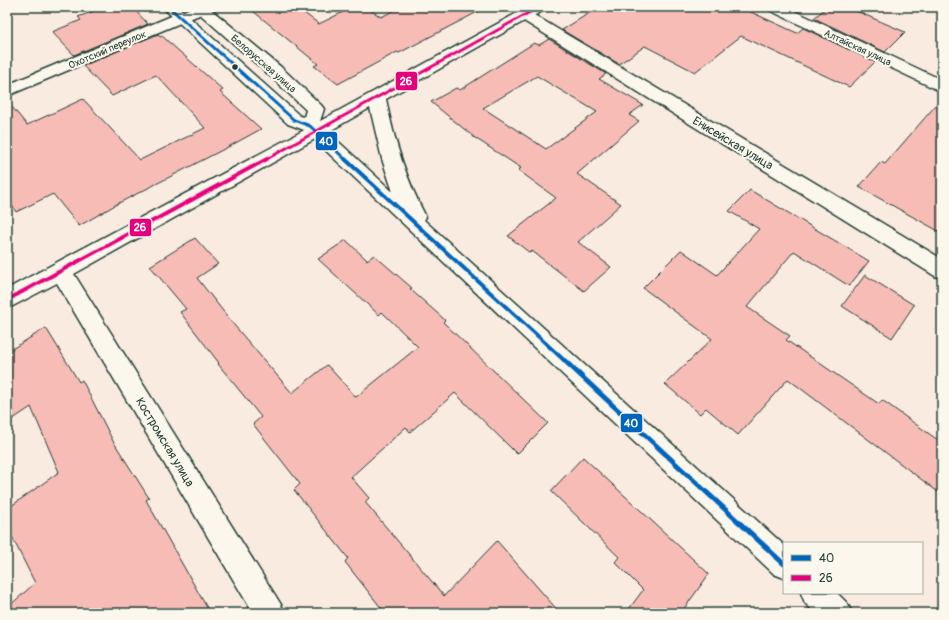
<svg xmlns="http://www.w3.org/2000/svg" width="949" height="620" font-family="Pangolin,sans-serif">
<rect width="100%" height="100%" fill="#faebe1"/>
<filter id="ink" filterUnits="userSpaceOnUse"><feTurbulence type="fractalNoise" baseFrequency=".025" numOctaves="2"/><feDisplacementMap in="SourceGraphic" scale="8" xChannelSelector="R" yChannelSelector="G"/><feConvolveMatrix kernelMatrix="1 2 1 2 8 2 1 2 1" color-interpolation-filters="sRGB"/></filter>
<g filter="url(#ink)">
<g fill="#f8bcb7" stroke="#1f3d34" fill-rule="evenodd">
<polygon points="105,7 132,7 148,24 74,55 52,32 81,20 78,17"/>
<polygon points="248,7 296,7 319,24 353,7 366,7 381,17 401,7 487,7 399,53 397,52 338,84 314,66 318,64"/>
<polygon points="599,7 740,7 797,33 803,28 875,62 849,87 741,36 695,72 645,46 619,64 562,30"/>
<polygon points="827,7 847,7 905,32 885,52 814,18"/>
<polygon points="158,34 160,37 162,36 223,90 220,92 261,129 230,146 117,204 79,226 53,194 16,212 7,197 7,101 27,125 83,99 140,160 205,128 156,75 112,96 83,66"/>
<path d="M 549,39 L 606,74 L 599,79 L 643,105 L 629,115 L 639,121 L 577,174 L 621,204 L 578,242 L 611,267 L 584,291 L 532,251 L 530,253 L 508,236 L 556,198 L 518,170 L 521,168 L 475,138 L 431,102 L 456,88 L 460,90 L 534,43 L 539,45 ZM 537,76 L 597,112 L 546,149 L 483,108 Z"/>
<polygon points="942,98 942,233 859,187 881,162 885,164"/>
<polygon points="750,190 869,261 849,286 794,251 747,307 790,336 786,340 879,404 882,400 942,443 942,495 788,379 738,435 706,408 700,414 665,384 712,339 643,288 681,250 717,275 759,229 729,211"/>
<polygon points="195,238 218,264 197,278 234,325 292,393 327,365 356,397 418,347 382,312 379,315 318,259 346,240 367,260 374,255 412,288 410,289 445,320 443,322 548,423 517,454 455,393 410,432 406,427 351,477 369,498 365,502 444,596 497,541 560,613 385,613 345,562 348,558 294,490 300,484 253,424 261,417 218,364 219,363 180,312 186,309 150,266"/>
<polygon points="865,275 914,305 892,338 842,306"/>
<polygon points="46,328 79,382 82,380 113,441 149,498 146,500 210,613 7,613 7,608 35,583 7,527 7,509 59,472 31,407 7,423 7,352"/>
<polygon points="583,457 709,574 681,613 626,613 643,590 615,562 619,557 551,491"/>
</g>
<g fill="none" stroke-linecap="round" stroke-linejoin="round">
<defs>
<g id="street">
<polygon points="193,7 213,7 211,10 7,96 7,85"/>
<polygon points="767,7 786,7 942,80 942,92 769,10"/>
<polygon points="524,11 529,12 942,259 942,279 935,276 519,18 517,15 519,12"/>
<polygon points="316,125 322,127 325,131 322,135 74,274 280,603 285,613 253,613 57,283 7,309 7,289 310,127"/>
</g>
<g id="secondary">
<path d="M 162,7 L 178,7 L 300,116 L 304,117 L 306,110 L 269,75 L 192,7 L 208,7 L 281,67 L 321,105 L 324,109 L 320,121 L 528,7 L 546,7 L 544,10 L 386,99 C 394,141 406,179 426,217 L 424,220 L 784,545 L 784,578 L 774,574 L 304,130 L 288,124 ZM 370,108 L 382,159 L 393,192 L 328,132 Z"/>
<polygon points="801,593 837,593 847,603 852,613 815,613 805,603"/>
</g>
</defs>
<use href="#street" stroke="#1f3d34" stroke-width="3"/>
<use href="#secondary" stroke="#1f3d34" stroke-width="3"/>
<use href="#street" fill="#fbf7ec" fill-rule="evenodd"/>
<use href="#secondary" fill="#fbf7ec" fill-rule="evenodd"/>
<defs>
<polyline id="bus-1-far2" points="169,7 294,120 310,126 346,160"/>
<polyline id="bus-1-far1" points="345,159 566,362"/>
<polyline id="bus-1" points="565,361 784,564"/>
<polyline id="bus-2-far1" points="265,160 539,7"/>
<polyline id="bus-2" points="7,300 267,159"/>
</defs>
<use href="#bus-1-far2" stroke="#fbf7ec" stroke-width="5"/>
<use href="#bus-1-far1" stroke="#fbf7ec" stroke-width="7"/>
<use href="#bus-1" stroke="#fbf7ec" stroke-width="8"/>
<use href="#bus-2-far1" stroke="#fbf7ec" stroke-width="5"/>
<use href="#bus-2" stroke="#fbf7ec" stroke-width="7"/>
<use href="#bus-1-far2" stroke="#0065bd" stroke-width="3"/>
<use href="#bus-1-far1" stroke="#0065bd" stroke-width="4"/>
<use href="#bus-1" stroke="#0065bd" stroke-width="5"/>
<use href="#bus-2-far1" stroke="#e5007d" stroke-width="3"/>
<use href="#bus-2" stroke="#e5007d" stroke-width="4"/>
</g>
</g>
<circle fill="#1f3d34" stroke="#fbf7ec" stroke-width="1.5" cx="235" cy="67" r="3.5"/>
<g text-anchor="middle" stroke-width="4" stroke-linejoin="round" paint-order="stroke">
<g font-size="10" fill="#1f3d34" stroke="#fbf7ec">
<text transform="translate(858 47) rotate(25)" y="4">Алтайская улица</text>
<text transform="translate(107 49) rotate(-23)" y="4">Охотский переулок</text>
<text transform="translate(264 63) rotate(41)" y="4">Белорусская улица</text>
</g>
<g font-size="12" fill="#1f3d34" stroke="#fbf7ec">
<text transform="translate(733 143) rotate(31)" y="4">Енисейская улица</text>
<text transform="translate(165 442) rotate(59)" y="4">Костромская улица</text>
</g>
</g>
<g stroke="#fbf7ec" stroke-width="1.5">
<rect x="395" y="71" width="23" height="20" rx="4" fill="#e5007d"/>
<rect x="315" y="131" width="23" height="20" rx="4" fill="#0065bd"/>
<rect x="129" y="218" width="23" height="19" rx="4" fill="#e5007d"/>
<rect x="620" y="413" width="23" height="20" rx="4" fill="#0065bd"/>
</g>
<g font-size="11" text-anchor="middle" font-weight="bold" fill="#fff">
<text x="406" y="85">26</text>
<text x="326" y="145">40</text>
<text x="140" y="231">26</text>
<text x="631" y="427">40</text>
</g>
<rect width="949" height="620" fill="none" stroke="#fbf7ec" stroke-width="24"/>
<rect x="12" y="12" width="925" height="596" fill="none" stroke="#1f3d34" stroke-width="1.5" filter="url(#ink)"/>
<rect x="783" y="542" width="140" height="52" fill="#fbf7ec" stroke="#a3ada2"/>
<rect x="791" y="555" width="20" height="6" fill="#0065bd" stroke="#a3ada2"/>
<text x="819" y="562" font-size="12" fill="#1f3d34">40</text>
<rect x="791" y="575" width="20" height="6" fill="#e5007d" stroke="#a3ada2"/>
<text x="819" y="582" font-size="12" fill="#1f3d34">26</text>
</svg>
